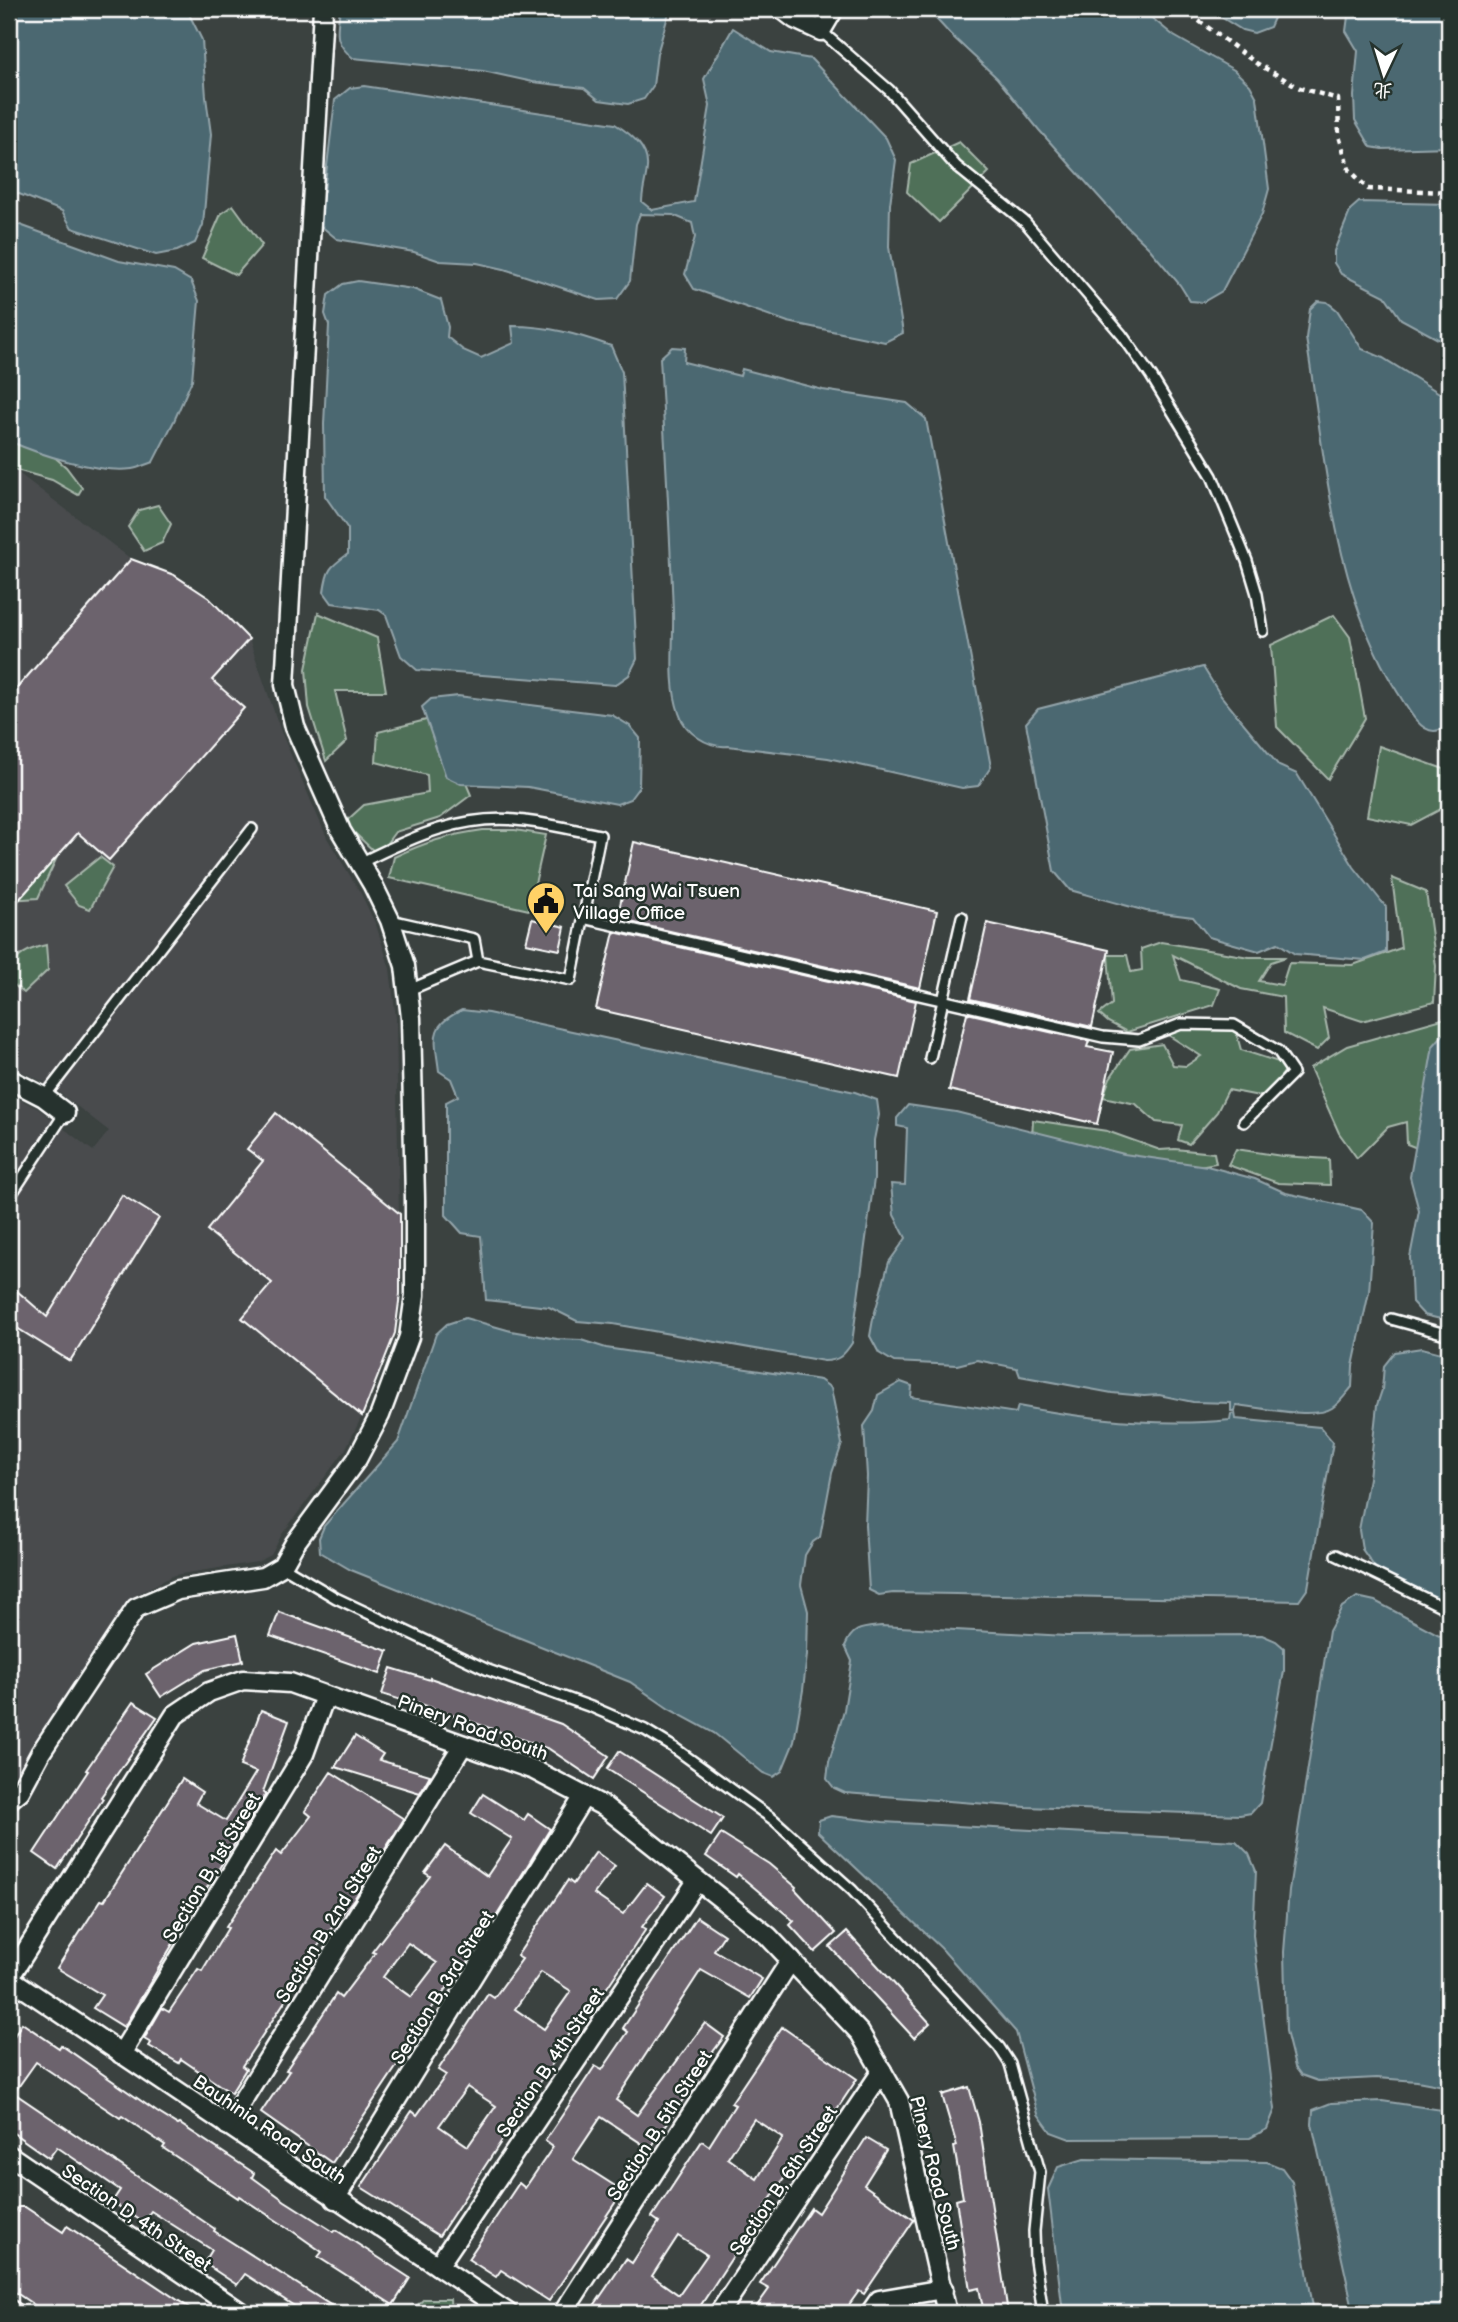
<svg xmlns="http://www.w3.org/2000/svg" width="1458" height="2322" font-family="'Balsamiq Sans','LXGW WenKai TC',sans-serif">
<rect width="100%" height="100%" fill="#3b4240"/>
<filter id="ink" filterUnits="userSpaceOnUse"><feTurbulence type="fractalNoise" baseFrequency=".0143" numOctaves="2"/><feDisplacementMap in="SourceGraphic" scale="14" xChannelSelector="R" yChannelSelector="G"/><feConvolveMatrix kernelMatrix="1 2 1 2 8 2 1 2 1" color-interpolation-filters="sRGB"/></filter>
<g filter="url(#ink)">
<polygon fill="#4a4c4e" points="9,466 131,559 174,575 209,598 249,639 281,732 327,838 360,892 376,925 390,969 396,1019 400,1294 394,1333 362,1416 345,1450 282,1534 271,1555 257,1562 174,1575 128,1599 31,1746 9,1785 9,1094 37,1108 93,1151 109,1131 51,1086 9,1065"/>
<g fill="#506f58" stroke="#a8b7ac" stroke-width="2">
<polygon points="959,142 989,172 939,222 907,192 911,164"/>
<polygon points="233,205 262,245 236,275 202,258 221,214"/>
<polygon points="9,428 30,436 66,467 82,488 78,495 52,480 9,468"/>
<polygon points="158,505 171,524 162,543 144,551 128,527 139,510"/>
<polygon points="318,613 377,638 386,691 335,691 347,741 326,761 309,707 306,669"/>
<polygon points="1334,615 1350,637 1365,718 1328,779 1277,727 1271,645"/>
<polygon points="438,717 471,795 440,818 395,832 378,855 344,823 364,805 428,793 427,775 376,762 378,732"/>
<polygon points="1379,746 1444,769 1445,807 1411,825 1367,816"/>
<path d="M 483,830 L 515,830 L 546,835 L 529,910 L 389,878 L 394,857 C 423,843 451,834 483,830 Z"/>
<polygon points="28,855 58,855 38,898 9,900 9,882"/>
<polygon points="100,857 113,867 90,909 79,905 64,886"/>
<polygon points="1392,878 1426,892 1436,966 1434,1002 1362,1021 1323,1008 1329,1038 1317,1050 1284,1033 1283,997 1241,989 1173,955 1181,980 1220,989 1214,1005 1127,1032 1108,1022 1099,1014 1112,1004 1108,955 1127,955 1131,972 1142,970 1141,949 1161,942 1249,957 1286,957 1271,962 1259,981 1282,985 1289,963 1353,965 1401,948"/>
<path d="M 46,945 L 48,970 L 24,993 L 9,981 C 9,958 26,949 46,945 Z"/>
<polygon points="1449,1017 1449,1049 1424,1151 1407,1144 1406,1122 1388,1127 1357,1158 1339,1133 1310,1068 1347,1046"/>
<polygon points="1191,1024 1234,1025 1241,1050 1288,1065 1269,1098 1228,1090 1217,1112 1189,1144 1178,1140 1182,1125 1156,1122 1136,1104 1103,1097 1110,1078 1130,1049 1162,1044 1173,1065 1186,1066 1201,1056 1165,1033"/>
<polygon points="1033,1120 1107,1131 1160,1150 1175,1149 1214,1153 1216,1163 1182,1169 1032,1137"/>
<polygon points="1236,1149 1282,1156 1329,1159 1330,1185 1278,1183 1228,1165"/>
<polygon points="424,2299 450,2299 451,2313 409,2313"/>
</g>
<g fill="#4b6871" stroke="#93a4aa" stroke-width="2">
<polygon points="9,9 178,9 189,14 202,40 206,97 211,134 203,225 195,243 177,251 156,255 72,228 62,211 9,190"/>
<path d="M 340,9 L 670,9 L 657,54 L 653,86 L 644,99 L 628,104 L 599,100 L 584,88 L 533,82 L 483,71 L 353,58 C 333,42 337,32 340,9 Z"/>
<polygon points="927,9 1141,9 1174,36 1234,70 1250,85 1257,98 1269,189 1262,214 1222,291 1203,302 1190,301 1180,285 1149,248 1118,218 1039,130 997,78 950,34"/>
<polygon points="1208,9 1278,9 1270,27 1254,33 1242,30"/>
<polygon points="1349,9 1449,9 1449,147 1382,149 1371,147 1355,120 1354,96 1358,51 1346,31"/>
<path d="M 733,28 L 771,52 L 811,59 L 886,138 L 896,160 L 890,204 L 889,247 L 903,333 L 885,342 L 788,322 L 694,289 L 685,274 L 695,237 L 692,223 L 673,215 L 640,214 L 636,224 L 630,281 L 617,299 L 599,300 L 504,269 L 477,263 L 440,261 L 414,252 L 337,239 L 321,226 L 318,201 L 324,191 L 335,100 L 350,88 L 364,86 L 615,124 C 631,134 649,148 647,168 C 646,180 642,191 642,202 L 652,210 L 694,202 L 710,106 L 704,79 Z"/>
<polygon points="1359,202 1449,204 1449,345 1401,319 1385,296 1341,274 1334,263 1334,251 1351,209"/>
<path d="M 9,221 L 119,261 L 174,271 L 191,281 L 199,301 L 192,380 L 174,421 L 153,462 C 146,464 139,468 132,469 C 100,474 38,454 9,441 Z"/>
<path d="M 358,281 L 413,289 L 441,300 L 448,327 L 447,337 L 463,350 L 481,358 L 514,343 L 512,326 C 548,326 577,334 611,346 L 622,372 L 637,659 L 629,675 L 615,685 L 417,670 L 401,656 L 386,615 L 379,610 L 332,603 L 324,592 C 327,569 330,567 348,554 L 348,529 L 325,496 L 324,424 L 329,325 L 325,314 L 328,295 L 343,284 Z"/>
<path d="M 1318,301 L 1327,302 L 1337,310 L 1362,349 L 1383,358 L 1449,399 L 1449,726 C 1445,728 1438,731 1434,731 C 1418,731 1406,705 1398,693 C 1333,592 1325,454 1306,338 L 1310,309 Z"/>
<path d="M 672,347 L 685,348 L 684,362 L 740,376 L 742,369 L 823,390 L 907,403 L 926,419 L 991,767 L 978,786 L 962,788 L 828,758 L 728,746 C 708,748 685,733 679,713 C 668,681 674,646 673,613 C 670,528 665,443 660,358 Z"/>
<polygon points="1203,667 1221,696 1279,766 1297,774 1354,867 1386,907 1386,952 1365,960 1341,958 1295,954 1278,943 1259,951 1209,937 1193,917 1146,911 1070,890 1054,871 1026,723 1038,709"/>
<polygon points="458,696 612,715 630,726 640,738 639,787 630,799 617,804 528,787 461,784 446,777 422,707 431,699"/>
<path d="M 462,1010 L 488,1013 L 855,1092 L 877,1100 L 879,1115 L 874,1140 L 874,1179 L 852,1343 C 844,1355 839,1361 824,1361 L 613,1324 L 577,1321 L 549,1307 L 486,1300 L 481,1236 L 462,1233 L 446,1215 L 446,1102 L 458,1096 L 451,1079 L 439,1071 C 435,1038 428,1026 462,1010 Z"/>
<polygon points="1449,1028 1449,1321 1424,1315 1412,1302 1410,1257 1419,1211 1410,1177 1433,1046"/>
<path d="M 908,1105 L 956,1112 L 1124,1154 L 1207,1166 L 1255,1179 L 1286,1193 L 1362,1210 L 1374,1223 L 1369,1292 L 1353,1366 L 1352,1387 C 1346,1394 1340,1403 1332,1408 C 1314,1420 1258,1407 1236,1405 L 1235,1411 L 1231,1411 L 1231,1403 L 1193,1402 L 1159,1395 L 1144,1396 L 1112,1393 L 1020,1376 L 1017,1368 L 977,1360 L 957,1365 L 894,1362 L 879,1353 L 870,1336 L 873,1319 L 889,1262 L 906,1238 L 894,1215 L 891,1184 L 905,1185 L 907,1128 L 897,1126 L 897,1118 Z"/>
<polygon points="465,1318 511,1331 557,1339 581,1340 606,1348 820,1380 831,1388 842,1444 832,1473 820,1537 813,1542 805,1555 801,1585 808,1611 807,1655 803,1690 794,1742 782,1771 773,1777 763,1773 714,1733 669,1709 630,1682 351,1570 320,1552 319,1538 324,1526 398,1442 436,1334 447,1324"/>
<polygon points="1422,1348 1449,1355 1449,1602 1411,1588 1376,1569 1362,1549 1359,1530 1369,1478 1377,1405 1382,1390 1384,1366 1395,1352"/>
<path d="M 901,1382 L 912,1386 L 911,1397 L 1016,1413 L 1018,1406 C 1086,1419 1161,1427 1230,1420 L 1231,1414 L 1235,1413 L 1236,1419 L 1320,1427 L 1333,1442 L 1308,1588 L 1299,1601 L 956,1594 L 893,1593 L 879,1595 L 869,1590 L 865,1525 L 867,1476 L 864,1426 L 874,1411 L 878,1395 Z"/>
<polygon points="1357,1597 1375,1601 1449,1640 1449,2087 1417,2081 1377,2078 1318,2081 1301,2075 1295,2067 1286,2031 1284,1952 1289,1890 1329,1631 1342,1607"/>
<path d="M 881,1626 L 1066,1636 L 1262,1635 L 1276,1641 L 1284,1648 L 1284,1671 L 1260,1803 L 1251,1813 L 1240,1815 L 1026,1807 L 845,1793 L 834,1788 L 827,1779 L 829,1762 L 844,1710 L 852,1661 L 845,1646 C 853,1627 862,1628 881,1626 Z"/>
<polygon points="831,1816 883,1822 1236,1841 1249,1854 1256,1871 1253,1935 1275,2109 1267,2129 1250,2138 1070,2139 1051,2132 1038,2114 1016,2032 941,1948 818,1832 819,1820"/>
<polygon points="1382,2101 1449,2111 1449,2313 1354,2313 1312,2124 1313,2110 1331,2103"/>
<polygon points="1084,2159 1267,2162 1282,2168 1292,2182 1314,2313 1063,2313 1048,2189 1058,2167"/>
</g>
<g fill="#6c646d" stroke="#fff" stroke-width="2" fill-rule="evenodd">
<polygon points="131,559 174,575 209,598 249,639 212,680 244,708 109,860 78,833 9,911 9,697"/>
<polygon points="634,842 937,911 920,988 617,919"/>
<polygon points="532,919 565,927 560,950 526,943"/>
<polygon points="987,923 1109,950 1092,1027 970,999"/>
<polygon points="614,932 916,1001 899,1078 596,1009"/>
<polygon points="967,1013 1089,1041 1087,1047 1113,1052 1097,1124 949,1090"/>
<polygon points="276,1113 400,1214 400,1294 395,1333 362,1416 242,1318 272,1283 207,1230 263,1161 247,1149"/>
<polygon points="122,1195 159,1218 70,1361 9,1323 9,1284 47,1317"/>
<polygon points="279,1612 388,1651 380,1674 270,1636"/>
<polygon points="237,1634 243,1661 205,1670 161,1697 146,1674 196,1643"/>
<polygon points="391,1668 430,1680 430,1678 561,1724 609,1756 594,1779 549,1749 418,1703 417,1705 382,1694"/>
<polygon points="133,1702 157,1717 101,1797 103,1799 57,1869 34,1853 88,1771 86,1770"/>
<polygon points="261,1710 289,1721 263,1792 266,1794 194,1908 124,2027 93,2008 102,1995 57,1968 101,1900 104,1901 182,1779 202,1792 196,1803 226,1821 256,1772 240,1766"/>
<polygon points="355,1736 383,1754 379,1760 430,1775 420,1793 335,1767"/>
<polygon points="619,1751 723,1818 711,1836 607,1769"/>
<polygon points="331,1772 404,1819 356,1896 299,1971 303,1974 242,2066 246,2069 231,2093 181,2059 179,2063 149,2046 151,2043 144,2039 162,2008 169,2012 198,1969 202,1971 228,1928 226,1927 276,1851 281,1855 311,1816 305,1811"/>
<path d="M 483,1794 L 524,1820 L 528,1814 L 550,1829 L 459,1977 L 457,1975 L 426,2016 L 429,2018 L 332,2163 L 261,2113 L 289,2071 L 286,2070 L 336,1994 L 341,1998 L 375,1953 L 372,1952 L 430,1876 L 425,1873 L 445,1846 L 487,1876 L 512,1839 L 471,1813 ZM 408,1943 L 437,1963 L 411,1997 L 383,1977 Z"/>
<polygon points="721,1834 769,1864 796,1887 795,1889 836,1933 815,1952 790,1925 794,1921 738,1874 736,1877 706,1856"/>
<path d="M 596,1852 L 615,1866 L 594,1894 L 623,1914 L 647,1883 L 665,1896 L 642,1927 L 646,1929 L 596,2004 L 592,2002 L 564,2041 L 566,2043 L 439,2236 L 361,2187 L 412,2111 L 417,2115 L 446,2075 L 438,2070 L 488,1994 L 494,1998 L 522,1959 L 517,1956 L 568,1880 L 573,1884 ZM 541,1972 L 571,1991 L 544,2029 L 515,2009 ZM 467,2087 L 496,2106 L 468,2146 L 439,2126 Z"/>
<polygon points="697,1917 724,1935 714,1950 762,1979 750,1998 701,1970 616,2100 637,2115 705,2023 724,2037 698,2072 700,2074 650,2149 601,2117 573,2159 623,2191 549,2301 501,2270 496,2277 468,2259 519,2183 525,2188 553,2147 545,2141 595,2066 602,2070 628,2032 623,2028"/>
<polygon points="847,1932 930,2023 914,2038 830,1947"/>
<polygon points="22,2023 59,2048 61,2045 157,2112 178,2125 180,2124 254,2173 252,2177 285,2201 334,2232 336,2230 410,2278 393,2305 318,2257 322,2252 288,2228 239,2196 238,2198 163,2148 165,2145 144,2131 122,2116 120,2118 36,2062 14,2093 215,2229 214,2231 343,2313 305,2313 245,2274 237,2285 204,2263 212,2250 151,2211 143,2222 112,2202 120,2190 57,2147 49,2158 9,2130 9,2044"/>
<path d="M 782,2027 L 857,2079 L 807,2154 L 802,2151 L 699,2308 L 707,2313 L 589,2313 L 626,2259 L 632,2263 L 659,2222 L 652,2217 L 702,2141 L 709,2146 L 735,2105 L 731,2103 ZM 754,2119 L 783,2138 L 757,2179 L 728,2158 ZM 678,2236 L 707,2255 L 679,2295 L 652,2276 Z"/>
<polygon points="969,2087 979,2122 1008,2313 984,2313 979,2288 970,2290 956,2200 963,2198 954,2147 957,2146 942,2095"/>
<polygon points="866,2138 886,2150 864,2185 914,2220 864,2294 859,2291 843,2313 752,2313 769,2289 760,2284 811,2208 818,2213"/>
<polygon points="18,2207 25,2207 63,2232 67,2226 197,2313 46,2313 9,2288 9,2221"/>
</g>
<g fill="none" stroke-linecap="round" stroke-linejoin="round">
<defs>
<g id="service">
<polyline points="821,31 889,90 956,166 1025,222 1122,335 1151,376 1212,476 1247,561 1257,594 1263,631"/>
<path d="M 360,863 C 412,837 465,812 525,821 C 550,824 575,830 600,835 L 571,980 L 478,961 L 409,990"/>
<polyline points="583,918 1103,1037 1139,1040 1181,1024 1234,1025 1278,1051 1293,1073 1244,1122"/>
<polyline points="390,920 474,939 478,961"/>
<polyline points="930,1058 962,917"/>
<polyline points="44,1097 252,829"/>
<polyline points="9,1198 65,1113"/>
<polyline points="1391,1319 1449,1335"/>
<polyline points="1336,1555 1449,1610"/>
<polyline points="282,1566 336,1598 488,1670 594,1708 645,1730 673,1747 774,1820 852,1890 999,2047 1010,2064 1040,2172 1034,2231 1035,2260 1043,2313"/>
</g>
<g id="minor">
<polyline points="782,9 795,19 821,31 834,9"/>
<polyline points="9,1079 44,1097 65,1113"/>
<polyline points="9,1800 20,1791 41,1752 136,1608 178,1590 263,1577 282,1566 295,1543 357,1459 380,1415 409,1337 415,1295 415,1199 411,1018 405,966 390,920 373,885 341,831 295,727 285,685 323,9"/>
<polyline points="9,1978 175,1715 209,1692 243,1680 290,1683 534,1770 605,1807 768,1936 860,2033 899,2101 947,2313"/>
<polyline points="9,1978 508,2313"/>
<polyline points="121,2054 304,1754 325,1696"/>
<polyline points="227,2125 463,1745"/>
<polyline points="9,2155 242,2313"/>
<polyline points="335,2199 584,1796"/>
<polyline points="438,2266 697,1881"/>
<polyline points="9,2309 15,2313"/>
<polyline points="563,2313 791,1960"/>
<polyline points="719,2313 882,2071"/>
<polyline points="870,2313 879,2300 943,2289"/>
</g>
</defs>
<use href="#service" stroke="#fff" stroke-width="14"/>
<use href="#minor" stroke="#fff" stroke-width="23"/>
<polyline stroke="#fff" stroke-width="4.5" stroke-dasharray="5 5" stroke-linecap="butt" points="1183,9 1256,63 1300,88 1338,99 1339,136 1349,169 1368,189 1449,192"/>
<use href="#service" stroke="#26332d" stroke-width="9"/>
<use href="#minor" stroke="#26332d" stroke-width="18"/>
</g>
</g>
<defs>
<symbol id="civic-pin" viewBox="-11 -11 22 30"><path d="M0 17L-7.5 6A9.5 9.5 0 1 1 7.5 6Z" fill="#ffd166" stroke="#26332d"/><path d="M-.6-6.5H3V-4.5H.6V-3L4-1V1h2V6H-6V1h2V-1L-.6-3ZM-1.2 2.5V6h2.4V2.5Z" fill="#111"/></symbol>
</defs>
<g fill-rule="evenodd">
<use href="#civic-pin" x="524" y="879" width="44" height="60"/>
</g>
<g text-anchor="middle" stroke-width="5" stroke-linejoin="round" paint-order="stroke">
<g font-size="19" fill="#fff" stroke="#26332d" text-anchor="start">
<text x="573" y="897">Tai Sang Wai Tsuen<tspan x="573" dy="22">Village Office</tspan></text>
</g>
<g font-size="19" fill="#fff" stroke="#26332d">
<text transform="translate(473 1727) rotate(20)" y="7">Pinery Road South</text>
<text transform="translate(211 1867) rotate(-59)" y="7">Section B, 1st Street</text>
<text transform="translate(328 1924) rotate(-58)" y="7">Section B, 2nd Street</text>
<text transform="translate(442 1987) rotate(-58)" y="7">Section B, 3rd Street</text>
<text transform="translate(550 2062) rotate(-56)" y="7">Section B, 4th Street</text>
<text transform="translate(659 2125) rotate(-57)" y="7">Section B, 5th Street</text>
<text transform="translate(270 2129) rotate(34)" y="7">Bauhinia Road South</text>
<text transform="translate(936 2173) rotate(76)" y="7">Pinery Road South</text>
<text transform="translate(783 2180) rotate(-56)" y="7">Section B, 6th Street</text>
<text transform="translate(137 2217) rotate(34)" y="7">Section D, 4th Street</text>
</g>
</g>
<rect width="1458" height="2322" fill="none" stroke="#26332d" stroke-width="35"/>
<rect x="18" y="18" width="1423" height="2287" fill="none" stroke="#fff" stroke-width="2.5" filter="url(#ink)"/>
<g transform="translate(1384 74) rotate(184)" stroke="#26332d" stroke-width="5" paint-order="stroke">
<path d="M0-5L12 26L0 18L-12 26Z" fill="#ffffff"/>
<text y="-10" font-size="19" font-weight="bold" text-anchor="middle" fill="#ffffff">北</text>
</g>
</svg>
